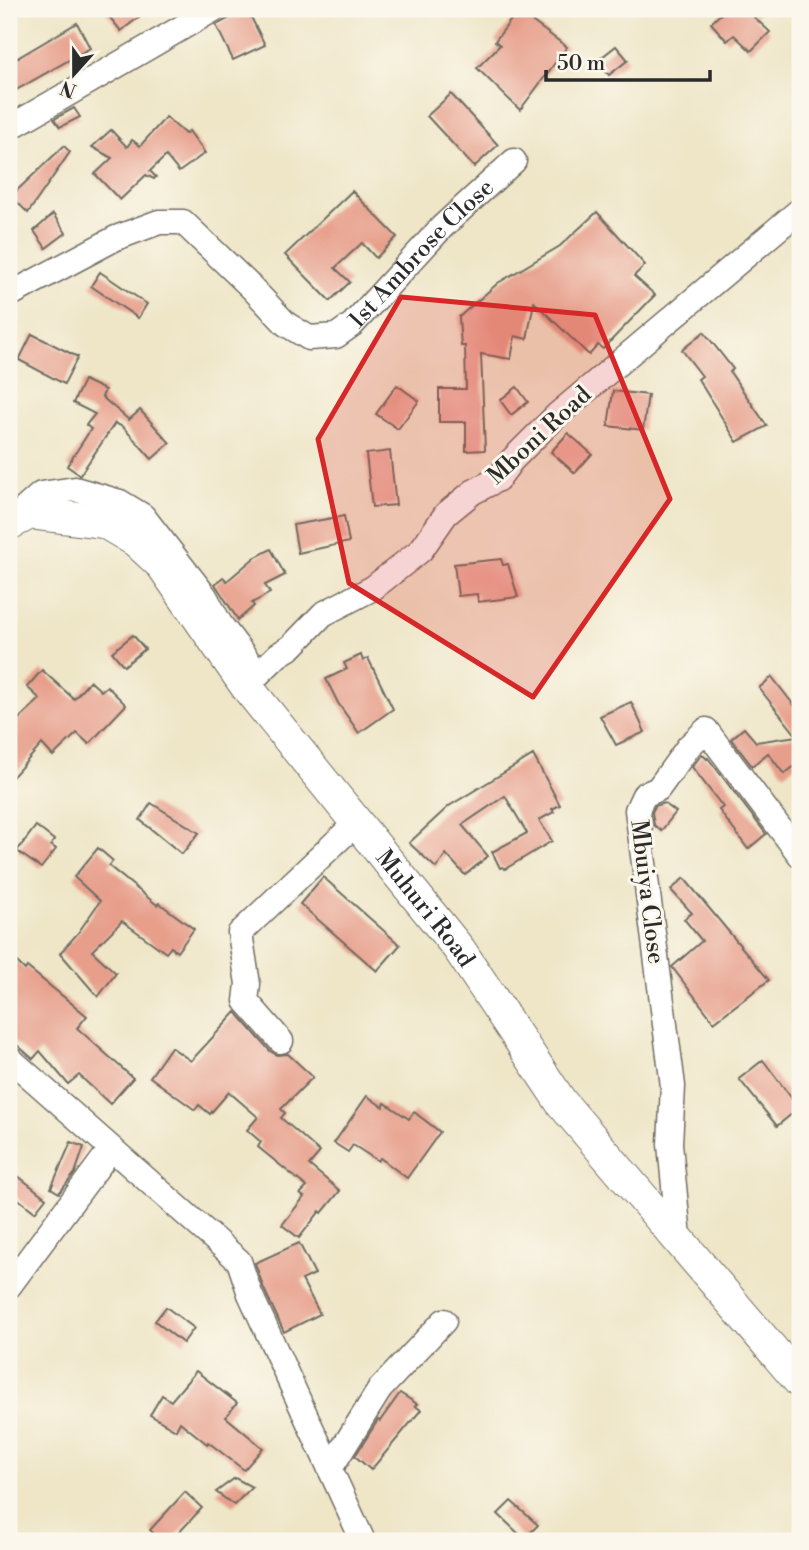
<svg xmlns="http://www.w3.org/2000/svg" width="809" height="1550" font-family="'Libre Bodoni',serif">
<rect width="100%" height="100%" fill="#fbf7ec"/>
<filter id="ink" filterUnits="userSpaceOnUse"><feTurbulence type="fractalNoise" baseFrequency=".0143" numOctaves="2"/><feDisplacementMap in="SourceGraphic" scale="14" xChannelSelector="R" yChannelSelector="G"/><feConvolveMatrix kernelMatrix="1 2 1 2 8 2 1 2 1" color-interpolation-filters="sRGB"/></filter>
<filter id="wash" filterUnits="userSpaceOnUse"><feTurbulence type="fractalNoise" baseFrequency=".00686" numOctaves="4" result="noise"/><feDisplacementMap in="SourceGraphic" scale="28" xChannelSelector="R" yChannelSelector="G"/><feGaussianBlur stdDeviation="1.57" result="paint"/><feColorMatrix in="noise" values="0 0 0 0 0 0 0 0 0 0 0 0 0 0 0 0 0 1.4 0 .05"/><feComposite in="paint" operator="in"/></filter>
<g filter="url(#wash)">
<rect width="100%" height="100%" fill="#efe6c8"/>
<g id="blocks">
<g fill="#e79f8b">
<polygon points="103,9 149,9 121,31"/>
<polygon points="247,9 265,45 233,60 216,25"/>
<polygon points="726,9 763,9 754,17 770,32 751,51 734,35 727,41 711,23"/>
<polygon points="518,11 567,47 520,110 477,68 500,45 495,41"/>
<polygon points="77,23 90,48 9,94 9,63"/>
<polygon points="616,46 628,60 609,75 597,61"/>
<polygon points="451,94 498,145 474,167 427,116"/>
<polygon points="74,108 80,117 60,127 54,119"/>
<polygon points="166,117 185,134 189,131 205,153 179,172 166,156 150,171 156,177 154,179 146,175 120,200 95,174 112,158 92,147 111,130 127,147 132,140 140,146"/>
<polygon points="64,146 70,152 28,213 11,196"/>
<polygon points="352,191 397,237 376,258 362,243 335,268 350,282 330,301 285,255"/>
<polygon points="597,212 645,265 634,276 655,295 603,349 598,345 589,355 534,302 527,339 515,336 511,359 481,354 485,450 466,451 466,422 439,422 439,389 466,389 465,346 461,346 459,317 498,283 560,246"/>
<polygon points="53,214 66,233 46,248 34,231"/>
<polygon points="100,272 147,304 138,318 91,286"/>
<polygon points="704,332 733,369 730,372 767,426 737,442 698,379 702,376 682,350"/>
<polygon points="32,334 78,357 64,384 19,360"/>
<polygon points="84,380 105,390 102,397 129,420 140,410 170,443 152,459 123,427 115,423 80,475 67,466 91,429 86,425 95,414 73,403"/>
<polygon points="397,385 419,401 398,429 376,414"/>
<polygon points="517,387 528,402 511,415 500,400"/>
<polygon points="613,391 648,395 643,430 608,426"/>
<polygon points="568,433 592,454 575,473 551,452"/>
<polygon points="390,451 396,505 372,507 366,454"/>
<polygon points="344,516 349,542 298,553 293,525"/>
<polygon points="271,549 285,575 265,585 270,593 252,603 254,606 238,620 215,584 223,577 227,581 254,558"/>
<polygon points="501,559 503,565 508,564 518,597 478,602 477,594 458,596 454,564"/>
<polygon points="133,635 145,649 124,666 112,652"/>
<polygon points="361,655 363,661 368,658 393,709 359,733 338,703 326,679 347,669 344,663"/>
<polygon points="42,670 74,699 90,681 101,691 107,686 126,705 89,744 77,733 53,756 42,744 9,781 9,728 40,699 27,687"/>
<polygon points="772,677 800,713 800,762 784,774 768,753 752,766 731,739 744,728 756,742 797,736 759,688"/>
<polygon points="631,702 645,732 616,745 600,716"/>
<polygon points="702,754 707,759 708,758 766,834 748,849 719,810 723,807 692,767"/>
<polygon points="533,755 560,805 552,809 554,812 539,820 552,841 505,869 503,867 500,868 492,852 527,833 505,796 462,825 488,856 465,875 446,854 436,868 409,843 449,806"/>
<polygon points="151,803 199,833 182,854 140,820"/>
<polygon points="664,803 676,812 661,831 654,825 652,812 655,806"/>
<polygon points="36,826 54,840 51,845 56,849 41,868 17,851"/>
<polygon points="98,848 113,861 109,866 157,905 159,903 194,929 177,952 171,947 166,953 122,921 92,951 116,973 98,997 60,953 78,933 100,901 74,877"/>
<polygon points="323,877 400,945 377,971 300,904"/>
<polygon points="684,878 769,980 714,1022 672,967 702,941 684,919 692,913 671,890"/>
<polygon points="9,954 25,970 27,967 87,1016 77,1028 133,1078 110,1104 79,1075 68,1084 40,1051 33,1059 9,1038"/>
<polygon points="236,1012 270,1051 277,1055 288,1054 313,1077 281,1109 285,1113 281,1118 320,1152 309,1165 340,1191 322,1213 320,1211 299,1238 282,1225 304,1197 300,1194 307,1187 258,1147 261,1142 247,1130 258,1117 229,1092 210,1114 199,1105 195,1110 150,1077 171,1047 191,1061"/>
<polygon points="763,1060 799,1108 777,1126 739,1079"/>
<polygon points="367,1096 383,1107 385,1103 409,1119 414,1112 440,1132 407,1178 380,1158 378,1161 353,1145 348,1152 334,1143"/>
<polygon points="71,1142 84,1147 75,1173 59,1193 51,1188"/>
<polygon points="18,1176 46,1198 35,1212 9,1192 9,1187"/>
<polygon points="299,1243 315,1274 302,1280 320,1314 284,1332 264,1289 255,1263"/>
<polygon points="166,1307 194,1328 183,1343 155,1321"/>
<polygon points="196,1371 237,1403 226,1417 263,1448 244,1470 208,1442 207,1444 180,1422 176,1430 150,1415 162,1395 171,1401"/>
<polygon points="400,1393 417,1404 415,1406 421,1410 371,1470 355,1456 378,1420 380,1421"/>
<polygon points="235,1478 252,1487 234,1505 216,1492"/>
<polygon points="185,1492 202,1508 171,1541 162,1541 150,1530"/>
<polygon points="511,1501 538,1525 524,1539 498,1514"/>
</g>
</g>
</g>
<g filter="url(#ink)">
<use href="#blocks" fill-opacity="0" stroke="#706c62" stroke-width="2"/>
<g fill="none" stroke-linecap="round" stroke-linejoin="round">
<defs>
<g id="minor">
<polyline points="9,128 214,9"/>
<path id="s1" d="M 9,295 L 116,238 L 159,222 L 183,222 L 252,288 L 286,324 L 309,338 L 336,336 L 353,324 L 442,227 L 514,161"/>
<polyline points="12,520 41,494 75,489 120,502 143,516 205,596 220,624 258,674"/>
<polyline points="246,686 278,655 291,647 323,614 373,588 421,550 446,514 473,492 498,479 512,460 557,415 800,210"/>
<polyline points="281,1041 246,1001 248,984 240,933 356,823"/>
<polyline points="9,1058 239,1261 250,1294 363,1541"/>
<polyline points="679,1238 670,1144 673,1086 637,810 644,795 658,789 689,746 706,730 800,855"/>
<polyline points="9,1286 111,1149"/>
<polyline points="330,1469 380,1389 444,1321"/>
</g>
<g id="major">
<path id="s2" d="M 9,524 L 30,513 L 104,522 L 136,541 L 162,565 L 246,686 L 459,949 L 561,1102 L 800,1382"/>
</g>
</defs>
<use href="#minor" stroke="#706c62" stroke-width="27"/>
<use href="#major" stroke="#706c62" stroke-width="34"/>
<use href="#minor" stroke="#fff" stroke-width="24"/>
<use href="#major" stroke="#fff" stroke-width="32"/>
</g>
</g>
<path fill="#d62828" fill-opacity="0.2" stroke="#d62828" stroke-width="5" stroke-linejoin="round" d="M 401,297 L 595,315 L 670,499 L 533,697 L 349,583 L 318,439 Z"/>
<g text-anchor="middle" stroke-width="6" stroke-linejoin="round" paint-order="stroke">
<g font-size="24" fill="#2b2b2b" stroke="#fbf7ec">
<text dy="8" stroke="none"><textPath href="#s1" startOffset="509">1st Ambrose Close</textPath></text>
<text transform="translate(539 435) rotate(-43)" y="8">Mboni Road</text>
<text transform="translate(648 892) rotate(83)" y="8">Mbuiya Close</text>
<text dy="8" stroke="none"><textPath href="#s2" startOffset="604">Muhuri Road</textPath></text>
</g>
</g>
<rect width="809" height="1550" fill="none" stroke="#fbf7ec" stroke-width="35"/>
<g transform="translate(74 74) rotate(201)" stroke="#fbf7ec" stroke-width="5" paint-order="stroke">
<path d="M0-5L12 26L0 18L-12 26Z" fill="#2b2b2b"/>
<text y="-10" font-size="19" font-weight="bold" text-anchor="middle" fill="#2b2b2b">N</text>
</g>
<path d="M546 70v10h164v-10" fill="none" stroke="#2b2b2b" stroke-width="3.5"/>
<text x="557" y="70" font-size="21" fill="#2b2b2b" stroke="#fbf7ec" stroke-width="5" paint-order="stroke">50 m</text>
</svg>
